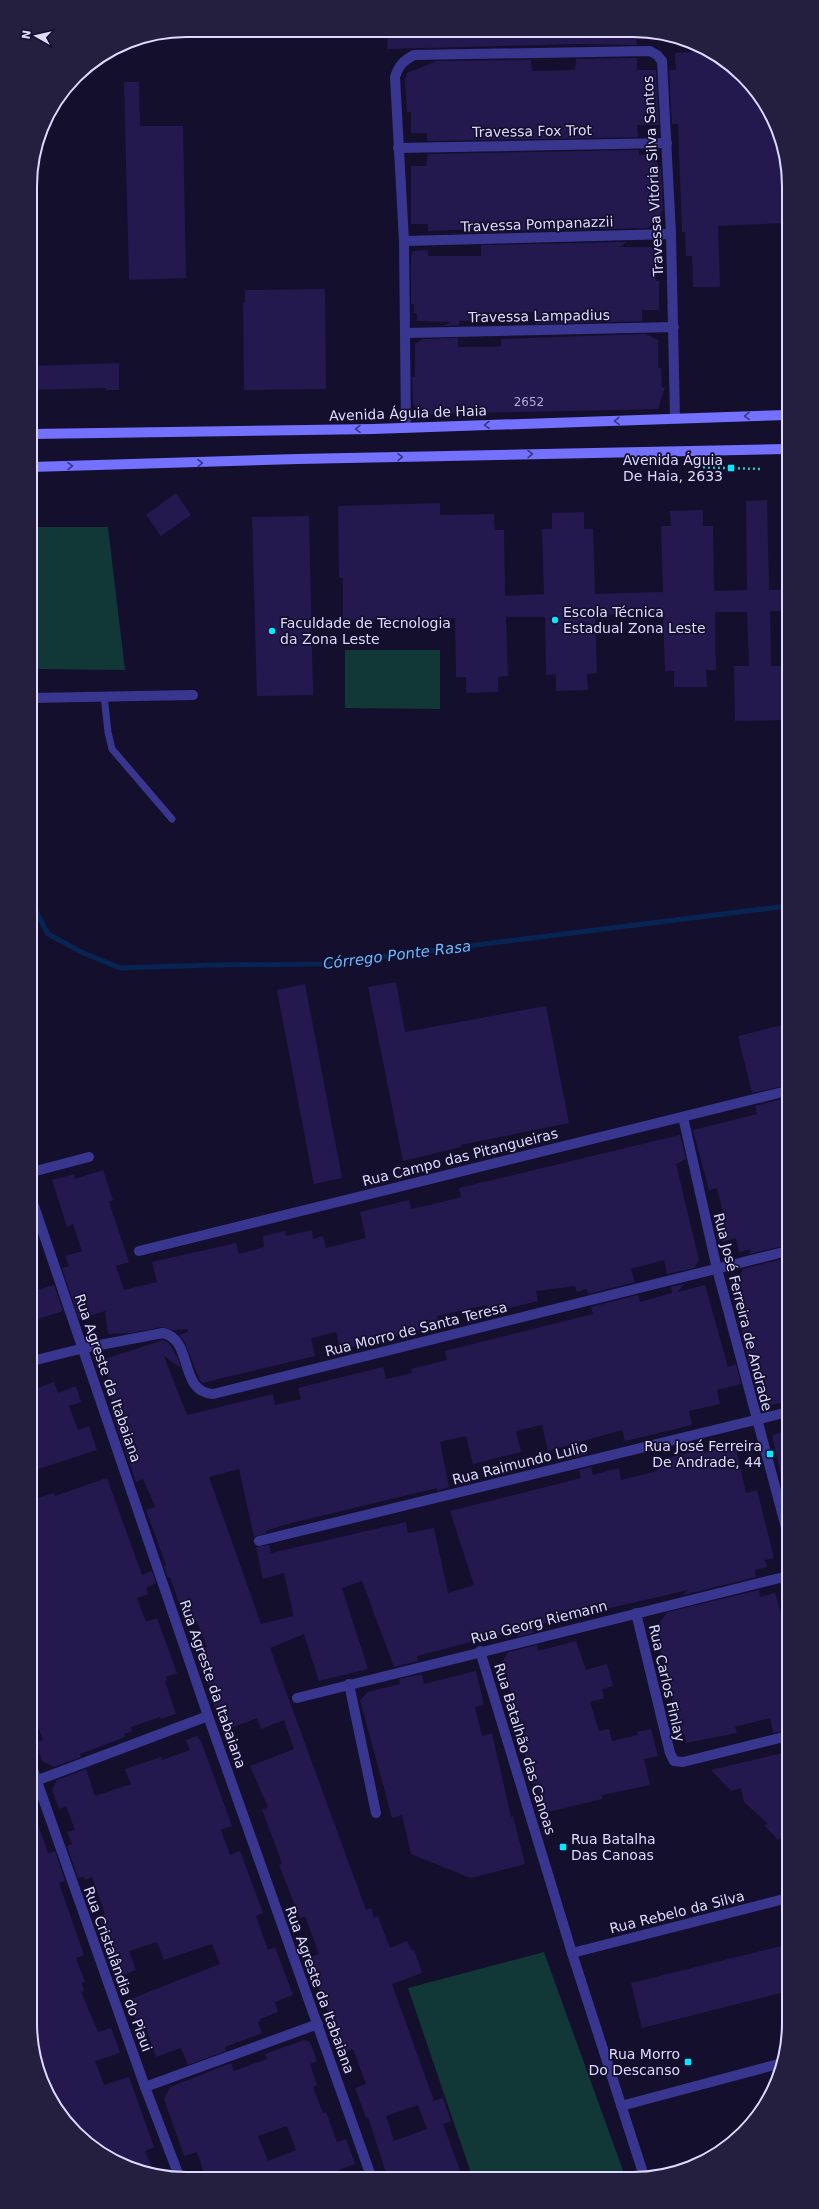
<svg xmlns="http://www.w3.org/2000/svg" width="819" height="2209" font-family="'DejaVu Sans',sans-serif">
<rect width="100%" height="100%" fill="#140f2d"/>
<g fill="#113736">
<polygon points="31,527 108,527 125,670 31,669"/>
<polygon points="345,650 440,650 440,709 345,708"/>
<polygon points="544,1952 625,2176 472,2176 408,1988"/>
</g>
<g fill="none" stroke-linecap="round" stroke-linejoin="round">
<polyline stroke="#082452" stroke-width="5" points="31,902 48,934 81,952 120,968 211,965 326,964 787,906"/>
</g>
<g fill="#24194f" fill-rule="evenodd">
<polygon points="388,31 636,33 637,45 578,44 387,49"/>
<polygon points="711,51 743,76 773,117 786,155 786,223 718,226 720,287 693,287 692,256 686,256 685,232 682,232 678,124 672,124 669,70 676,70 675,53"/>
<polygon points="637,58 637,70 656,70 659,125 637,125 638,137 427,141 427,133 411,133 411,112 407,112 405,80 407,73 437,61 531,60 532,71 575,70 576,59"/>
<polygon points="124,82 139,82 140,126 183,126 186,278 129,280"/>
<polygon points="639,150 639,155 651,155 655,158 661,170 663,209 657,221 647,228 480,232 480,229 428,231 428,224 411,224 411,166 426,166 428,154"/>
<polygon points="627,242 619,247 655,247 656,281 659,281 659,310 642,310 642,321 536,324 535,312 500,314 500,320 459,321 459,325 444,326 451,322 417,321 417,313 414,313 414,304 411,304 411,255 413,251 428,250 428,256 481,256 481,245"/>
<polygon points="325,289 326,389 244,390 243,302 245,302 245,290"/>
<polygon points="646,334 658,340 658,368 661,368 662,388 665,387 658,409 425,414 417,411 413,403 412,377 415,377 415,344 423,339 458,338 458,347 494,347 501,346 501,339"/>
<polygon points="119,363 119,390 106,390 106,388 31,390 31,366"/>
<polygon points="176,493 191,515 161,536 146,515"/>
<polygon points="767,500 769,590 787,590 787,611 770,611 771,666 787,666 787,720 735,721 734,666 749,666 747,612 715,612 716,670 706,670 707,687 674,687 674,671 665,671 663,613 595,615 597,673 587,674 588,690 556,691 556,674 546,675 545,617 506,617 508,676 498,677 498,692 466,693 466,677 456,677 455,618 343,620 343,578 339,578 338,506 440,503 440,515 494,514 495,530 504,530 505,596 544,594 542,529 552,529 552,513 584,512 584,529 593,529 595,594 663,592 661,526 671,526 670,511 703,510 703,526 713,526 714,591 747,590 746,501"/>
<polygon points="309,516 313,695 257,696 252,517"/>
<polygon points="396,982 405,1032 546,1006 569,1123 460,1145 461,1147 403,1161 368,987"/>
<polygon points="305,984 342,1178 314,1184 277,990"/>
<polygon points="787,1024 787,1085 752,1093 738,1036"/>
<polygon points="787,1098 788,1245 749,1254 751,1249 739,1252 736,1238 722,1242 715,1216 723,1213 717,1188 709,1190 693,1130 757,1114 755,1106"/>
<polygon points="680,1135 686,1159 676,1164 699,1260 694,1268 667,1274 664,1260 631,1269 635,1282 588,1294 587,1289 577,1292 575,1286 536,1291 538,1301 489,1313 487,1305 437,1316 439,1325 340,1350 336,1332 311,1338 315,1356 218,1379 203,1383 200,1381 185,1343 179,1335 188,1332 188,1329 172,1330 162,1327 131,1333 108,1334 105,1311 79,1319 62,1268 69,1266 65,1256 82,1251 73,1224 67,1227 52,1180 74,1174 75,1179 103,1170 113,1200 109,1202 129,1262 116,1266 124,1290 157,1282 152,1262 236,1243 239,1254 264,1247 263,1236 285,1231 286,1236 312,1230 313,1239 323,1236 326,1248 366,1238 360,1212 409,1200 411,1209 434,1204 461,1197 459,1188"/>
<polygon points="788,1258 788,1401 762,1407 748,1361 731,1281 739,1279 743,1269"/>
<path d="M 684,1284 L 678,1292 L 705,1285 L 728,1367 L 736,1364 L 741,1384 L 717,1390 L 720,1404 L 689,1411 L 692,1425 L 625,1441 L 622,1430 L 548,1451 L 542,1425 L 516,1431 L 521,1452 L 473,1464 L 466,1436 L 440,1442 L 449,1487 L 437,1491 L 437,1488 L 287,1524 L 266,1531 L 266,1533 L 254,1537 L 239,1469 L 209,1477 L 261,1624 L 293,1616 L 292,1608 L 284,1573 L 263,1579 L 256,1547 L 269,1545 L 271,1553 L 406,1522 L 408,1533 L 434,1528 L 448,1593 L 474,1585 L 450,1511 L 581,1478 L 579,1470 L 591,1467 L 593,1475 L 619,1468 L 621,1480 L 657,1471 L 655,1461 L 703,1449 L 704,1453 L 735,1444 L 746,1493 L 757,1490 L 774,1558 L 765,1560 L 767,1567 L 755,1570 L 756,1577 L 683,1595 L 688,1590 L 532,1626 L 533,1633 L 517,1637 L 522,1629 L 486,1638 L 417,1656 L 418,1661 L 394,1667 L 362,1581 L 342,1588 L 368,1669 L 319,1681 L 304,1634 L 270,1648 L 366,1910 L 371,1908 L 374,1918 L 378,1917 L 390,1948 L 407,1941 L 411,1950 L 414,1949 L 422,1973 L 392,1984 L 434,2101 L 443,2098 L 451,2121 L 443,2124 L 462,2176 L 387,2176 L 368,2117 L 366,2118 L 355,2088 L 366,2084 L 353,2049 L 342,2053 L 330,2019 L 308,1958 L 319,1954 L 305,1916 L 300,1918 L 279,1865 L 282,1863 L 262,1810 L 268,1807 L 250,1766 L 294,1749 L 284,1720 L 261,1729 L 257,1718 L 225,1730 L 211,1698 L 213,1697 L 199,1660 L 207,1657 L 203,1648 L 207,1647 L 197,1622 L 187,1626 L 170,1577 L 168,1578 L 164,1566 L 166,1565 L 146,1510 L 155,1507 L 154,1504 L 143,1479 L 136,1482 L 111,1410 L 115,1408 L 107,1387 L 111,1386 L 102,1360 L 163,1340 L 169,1343 L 177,1357 L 181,1368 L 164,1356 L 187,1415 L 273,1394 L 275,1405 L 301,1399 L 298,1388 L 383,1367 L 386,1379 L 412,1373 L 411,1369 L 447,1360 L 445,1351 L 593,1314 L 591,1307 L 638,1295 L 640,1302 L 672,1293 L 671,1287 ZM 418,2105 L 427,2129 L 394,2141 L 386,2116 Z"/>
<polygon points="54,1285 63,1311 32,1321 32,1291"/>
<polygon points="54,1382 58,1393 76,1386 81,1402 69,1406 78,1430 89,1426 97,1450 32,1471 32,1390"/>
<polygon points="788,1431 788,1480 782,1480 772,1435"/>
<polygon points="586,1445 588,1454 576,1457 574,1448"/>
<polygon points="107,1478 142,1575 152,1571 156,1583 146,1588 148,1594 137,1598 146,1622 157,1618 177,1673 166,1677 167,1680 165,1681 176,1714 161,1719 160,1717 131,1727 132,1731 124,1734 125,1737 80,1754 81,1757 54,1767 42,1761 36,1742 43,1740 33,1713 32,1500 54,1493 55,1496"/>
<polygon points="759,1590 760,1597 775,1593 786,1632 788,1632 788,1730 773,1733 770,1718 735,1727 737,1733 686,1743 685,1734 681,1735 655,1628 668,1612"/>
<polygon points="576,1641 586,1670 607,1664 613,1686 602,1689 604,1698 590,1702 599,1731 609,1729 612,1741 638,1735 637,1732 651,1729 658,1756 644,1759 650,1785 602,1795 602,1799 544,1813 536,1783 532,1784 514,1712 516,1711 503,1661 508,1652 537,1645 538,1651"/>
<polygon points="476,1671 484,1705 475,1707 482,1736 492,1733 511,1817 513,1816 525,1864 471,1878 411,1854 402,1815 392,1818 360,1700 368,1692 400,1684 399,1679 422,1674 424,1684"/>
<polygon points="197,1736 201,1741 232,1826 221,1830 230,1855 240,1851 263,1913 256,1916 268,1950 275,1947 293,1995 275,2002 278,2012 260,2019 260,2021 258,2022 262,2033 225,2047 226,2051 188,2065 181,2048 156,2057 144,2022 137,2024 128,2000 220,1964 212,1944 164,1960 157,1942 129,1951 136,1970 120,1976 98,1916 105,1914 92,1877 85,1880 84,1877 78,1878 67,1846 72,1844 67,1832 75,1830 66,1806 59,1809 52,1790 57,1780 86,1769 95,1796 131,1784 125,1769 161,1757 162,1760 190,1750 186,1740"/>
<polygon points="783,1753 785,1763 788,1763 788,1846 781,1838 778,1840 764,1825 768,1824 744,1802 741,1788 731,1791 711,1770"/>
<polygon points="33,1816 35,1816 48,1853 55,1851 65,1881 59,1883 84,1955 76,1958 85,1982 82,1983 84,1991 81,1992 98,2032 111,2028 120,2053 95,2061 104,2085 129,2077 154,2147 145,2151 155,2176 117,2163 76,2133 51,2101 33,2054"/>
<polygon points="789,1944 789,1991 642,2028 631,1983"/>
<path d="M 304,2040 L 310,2042 L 317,2061 L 310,2064 L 317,2085 L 313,2087 L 323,2113 L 326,2112 L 337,2142 L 346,2139 L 355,2164 L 339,2170 L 341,2176 L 205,2176 L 197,2152 L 184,2156 L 164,2099 L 170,2087 L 231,2063 L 234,2071 L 267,2059 L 265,2054 ZM 287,2126 L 296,2150 L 268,2161 L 258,2136 Z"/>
</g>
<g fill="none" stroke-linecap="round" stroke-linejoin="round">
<polyline stroke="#25c8bd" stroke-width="2.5" stroke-dasharray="2 3" stroke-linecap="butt" points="693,467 760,469"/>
<polyline stroke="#39368f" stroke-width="7" points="104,696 108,732 112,749 172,819"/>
<g stroke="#39368f" stroke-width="10">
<polyline points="398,148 667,143"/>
<polyline points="404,241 671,234"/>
<polyline points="405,333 674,327"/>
<path d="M 406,428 L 404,241 L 395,77 C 399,65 403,61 414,55 L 650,51 L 657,55 L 662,61 L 671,234 L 675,418"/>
<polyline points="31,698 193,695"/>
<polyline points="683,1117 717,1269 788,1535"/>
<polyline points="32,1172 89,1157"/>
<polyline points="32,1200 208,1716 371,2176"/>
<polyline points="139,1251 787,1091"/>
<path d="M 32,1361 L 84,1348 L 163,1333 C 194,1340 178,1392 213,1394 L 788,1251"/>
<polyline points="259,1541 788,1412"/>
<polyline points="636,1613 670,1753 674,1761 683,1762 788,1736"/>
<polyline points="480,1651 572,1953 644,2176"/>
<polyline points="349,1684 376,1813"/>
<polyline points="297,1698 788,1576"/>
<polyline points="33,1770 145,2087 179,2176"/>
<polyline points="33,1782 208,1716"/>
<polyline points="572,1953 788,1898"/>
<polyline points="145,2087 318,2024"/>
<polyline points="621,2106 782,2063"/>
</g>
<g stroke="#7471ff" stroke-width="10">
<polyline points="31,434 373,429 786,415"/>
<polyline points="31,467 298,459 786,449"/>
</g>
</g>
<defs><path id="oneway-chevron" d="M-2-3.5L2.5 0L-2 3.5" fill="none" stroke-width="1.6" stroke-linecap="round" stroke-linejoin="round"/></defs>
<g stroke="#3a3681">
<use href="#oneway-chevron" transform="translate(747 416) rotate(178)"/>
<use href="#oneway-chevron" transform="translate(617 421) rotate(178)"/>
<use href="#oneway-chevron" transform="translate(487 425) rotate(178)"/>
<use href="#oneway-chevron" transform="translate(358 429) rotate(179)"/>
<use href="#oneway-chevron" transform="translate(530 454) rotate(-1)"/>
<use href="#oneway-chevron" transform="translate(400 457) rotate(-1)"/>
<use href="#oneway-chevron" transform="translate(200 463) rotate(-2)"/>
<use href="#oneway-chevron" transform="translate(70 466) rotate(-1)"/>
</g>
<g fill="#06e8ff" stroke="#140f2d" stroke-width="1.5">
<rect x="727" y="464" width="8" height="8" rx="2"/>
<circle cx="555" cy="620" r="4"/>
<circle cx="272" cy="631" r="4"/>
<rect x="766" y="1450" width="8" height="8" rx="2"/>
<rect x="559" y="1843" width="8" height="8" rx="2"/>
<rect x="684" y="2058" width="8" height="8" rx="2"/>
</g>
<g text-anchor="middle" stroke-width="3.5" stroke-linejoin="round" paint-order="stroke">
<g font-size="12" fill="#b0aad3">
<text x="529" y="406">2652</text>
</g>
<g font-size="14" fill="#dedaff" stroke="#140f2d">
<text transform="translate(532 131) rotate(-1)" y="5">Travessa Fox Trot</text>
<text transform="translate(653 176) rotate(-93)" y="5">Travessa Vitória Silva Santos</text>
<text transform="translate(537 224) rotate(-2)" y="5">Travessa Pompanazzii</text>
<text transform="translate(539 316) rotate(-1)" y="5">Travessa Lampadius</text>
<text transform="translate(408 413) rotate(-2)" y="5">Avenida Águia de Haia</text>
<text transform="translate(460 1157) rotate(-14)" y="5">Rua Campo das Pitangueiras</text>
<text transform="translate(743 1312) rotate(76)" y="5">Rua José Ferreira de Andrade</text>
<text transform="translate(416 1329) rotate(-14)" y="5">Rua Morro de Santa Teresa</text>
<text transform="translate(108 1378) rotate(71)" y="5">Rua Agreste da Itabaiana</text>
<text transform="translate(520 1463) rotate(-14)" y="5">Rua Raimundo Lulio</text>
<text transform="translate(539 1622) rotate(-14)" y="5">Rua Georg Riemann</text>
<text transform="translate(667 1683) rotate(77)" y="5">Rua Carlos Finlay</text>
<text transform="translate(213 1684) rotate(71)" y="5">Rua Agreste da Itabaiana</text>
<text transform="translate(525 1749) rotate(73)" y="5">Rua Batalhão das Canoas</text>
<text transform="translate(677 1912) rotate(-14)" y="5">Rua Rebelo da Silva</text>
<text transform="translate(118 1969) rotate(70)" y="5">Rua Cristalândia do Piaui</text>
<text transform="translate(320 1990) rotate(70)" y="5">Rua Agreste da Itabaiana</text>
</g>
<g font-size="14" fill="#dedaff" stroke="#140f2d" text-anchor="end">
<text x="723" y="465">Avenida Águia<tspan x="723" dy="16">De Haia, 2633</tspan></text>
<text x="563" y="617" text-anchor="start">Escola Técnica<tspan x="563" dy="16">Estadual Zona Leste</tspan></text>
<text x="280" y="628" text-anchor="start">Faculdade de Tecnologia<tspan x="280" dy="16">da Zona Leste</tspan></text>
<text x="762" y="1451">Rua José Ferreira<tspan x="762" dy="16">De Andrade, 44</tspan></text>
<text x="571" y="1844" text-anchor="start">Rua Batalha<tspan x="571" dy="16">Das Canoas</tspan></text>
<text x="680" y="2059">Rua Morro<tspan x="680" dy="16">Do Descanso</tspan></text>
</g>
<g font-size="15" font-style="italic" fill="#68baff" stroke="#140f2d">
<text transform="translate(397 955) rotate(-7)" y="5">Córrego Ponte Rasa</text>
</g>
</g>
<path d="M0 0H819V2209H0ZM186 37H633A149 149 0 0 1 782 186V2023A149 149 0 0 1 633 2172H186A149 149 0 0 1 37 2023V186A149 149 0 0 1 186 37Z" fill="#241f3e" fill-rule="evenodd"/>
<path fill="none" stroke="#dedaff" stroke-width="2" d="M186 37H633A149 149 0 0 1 782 186V2023A149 149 0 0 1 633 2172H186A149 149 0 0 1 37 2023V186A149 149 0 0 1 186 37Z"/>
<g transform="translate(36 36) rotate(278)" stroke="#140f2d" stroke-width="3" paint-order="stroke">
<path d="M0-3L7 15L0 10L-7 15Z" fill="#dedaff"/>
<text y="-6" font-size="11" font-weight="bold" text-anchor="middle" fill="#dedaff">N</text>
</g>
</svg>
